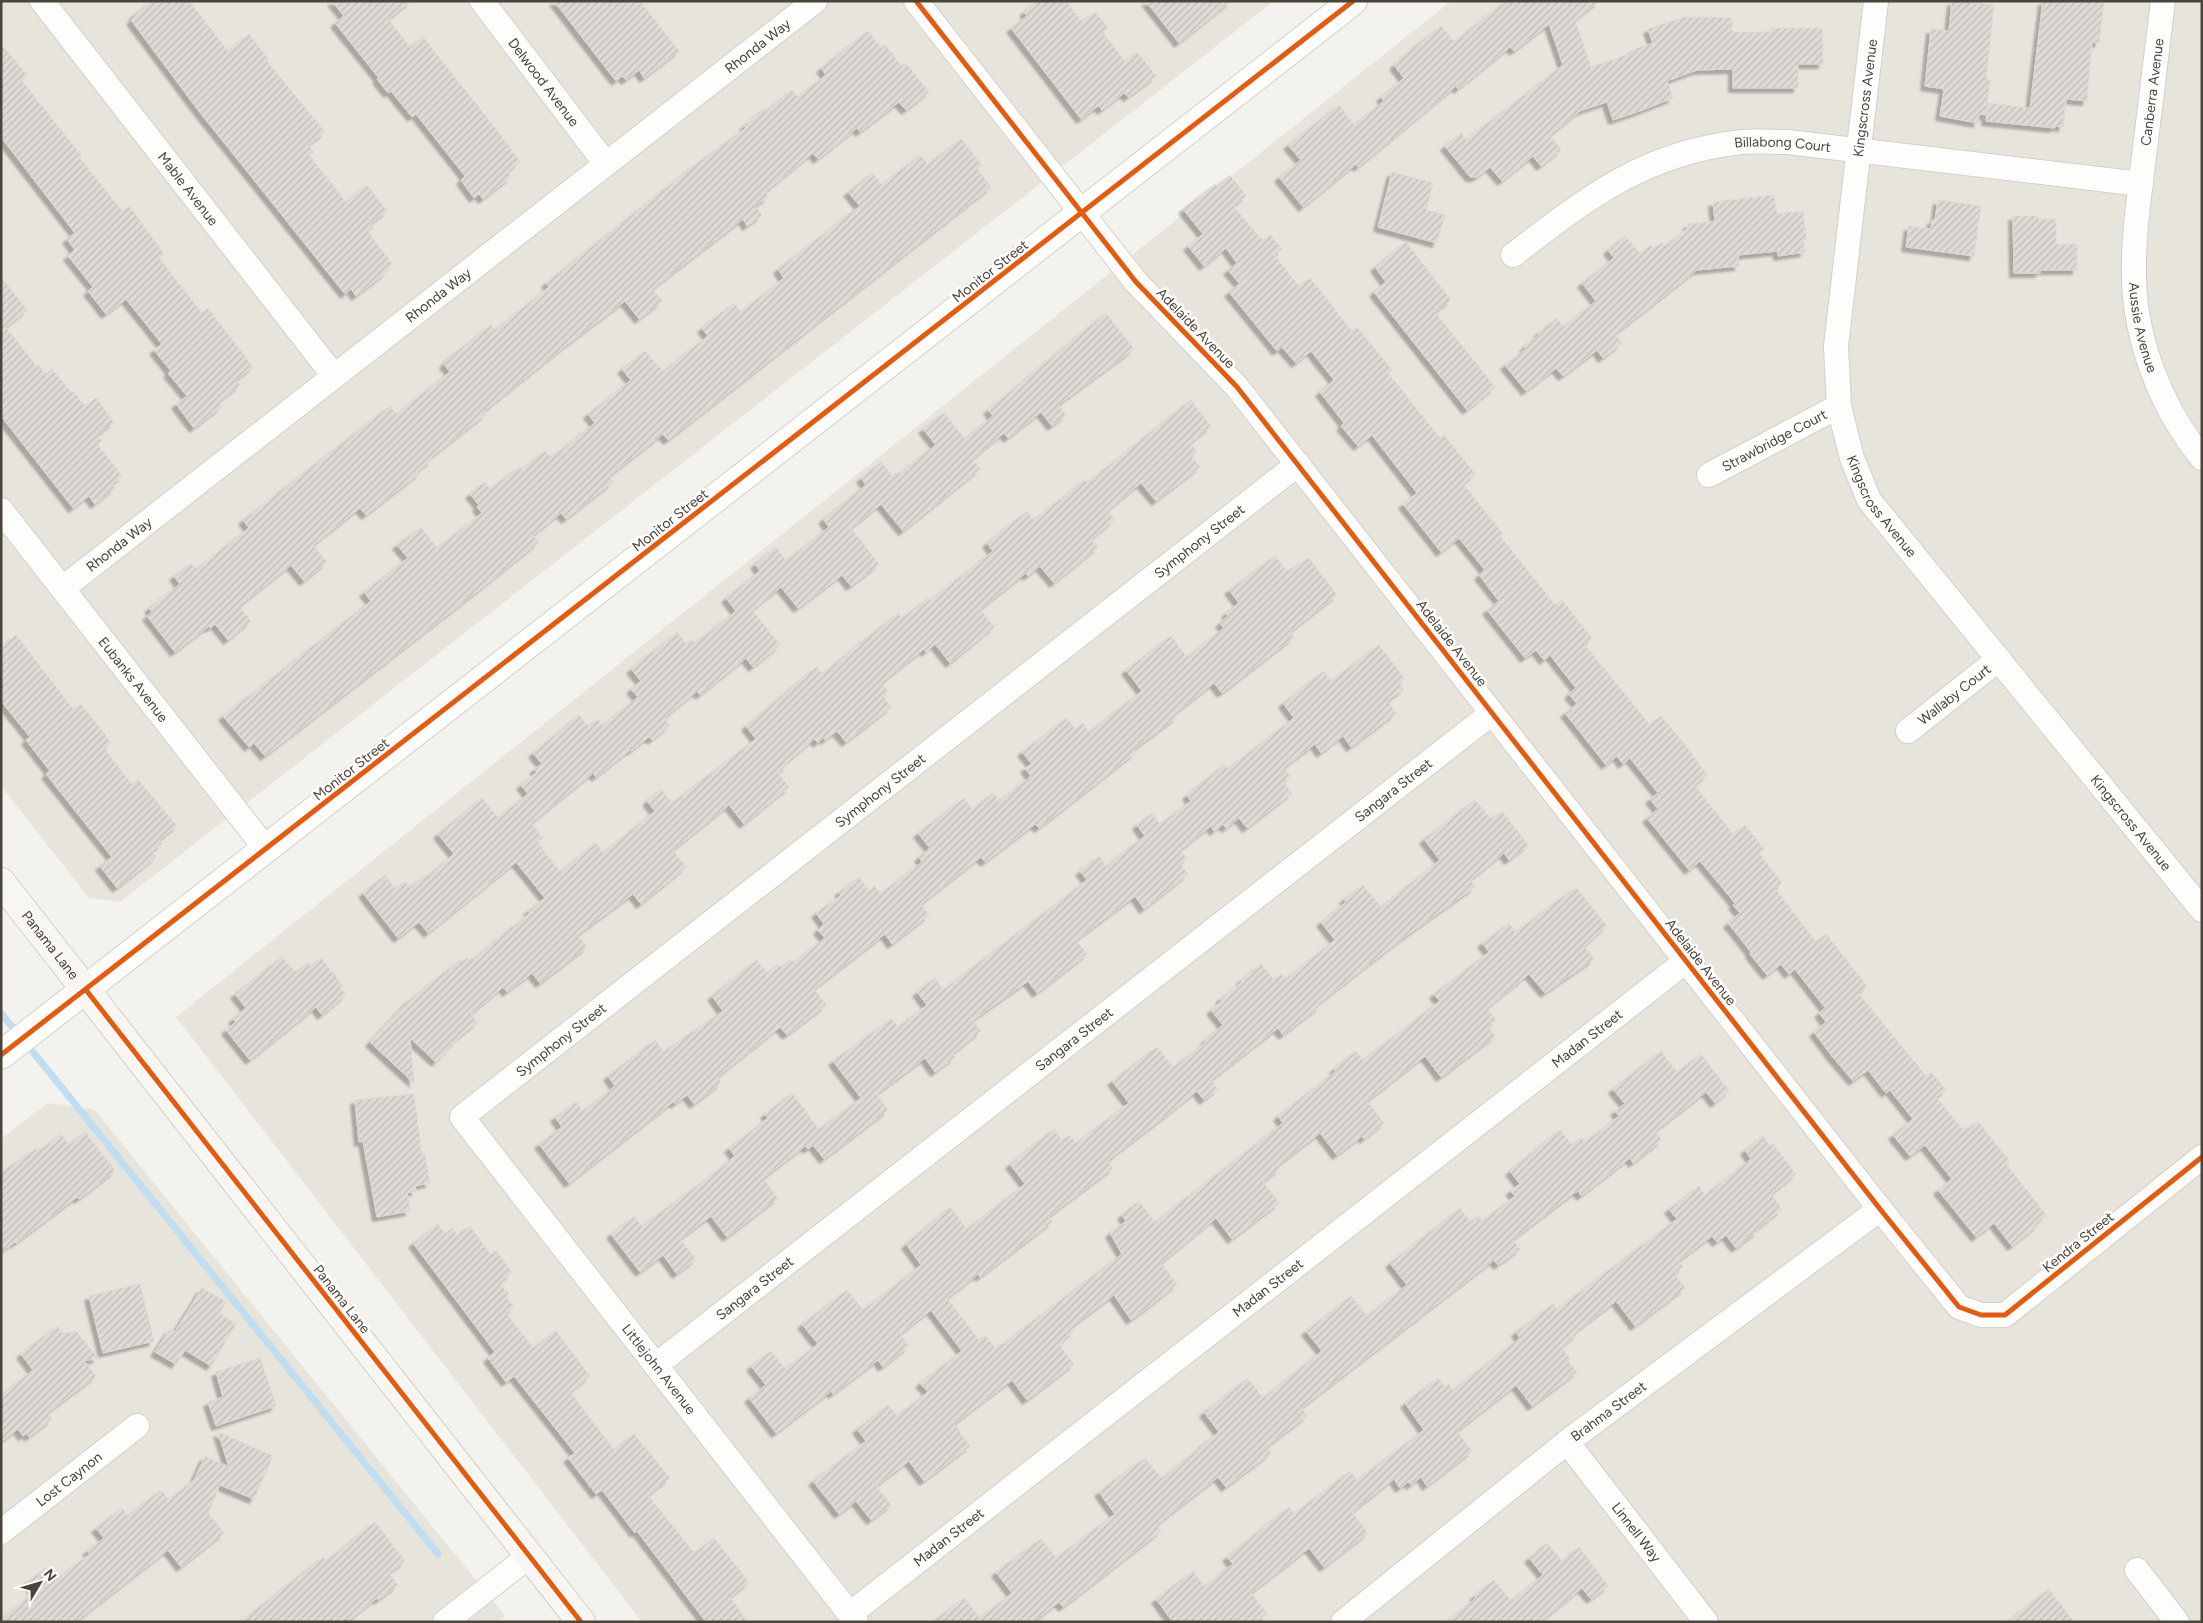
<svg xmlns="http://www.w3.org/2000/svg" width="2203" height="1623" font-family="Figtree,sans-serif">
<defs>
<pattern id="building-hatch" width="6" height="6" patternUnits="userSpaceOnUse" patternTransform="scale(1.25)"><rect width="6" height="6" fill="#dedbd6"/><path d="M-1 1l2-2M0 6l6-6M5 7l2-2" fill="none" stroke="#c0bdb8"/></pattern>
<filter id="shadow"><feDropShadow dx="-4.5" dy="4.5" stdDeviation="1" flood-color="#0004"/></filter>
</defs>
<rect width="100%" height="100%" fill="#f4f2ee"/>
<g fill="#e7e4dc">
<polygon points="1,1 1274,1 120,902 89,898 1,786"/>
<polygon points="1451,1 2202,1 2202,1622 642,1622 176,1017"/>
<polygon points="48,1103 94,1109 505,1616 498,1622 1,1622 1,1139"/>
</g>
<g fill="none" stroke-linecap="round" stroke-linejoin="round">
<g stroke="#c0ddf1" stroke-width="7">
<polyline points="1,1013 18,1034"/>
<polyline points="25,1042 438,1554"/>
</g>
</g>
<g fill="url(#building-hatch)" stroke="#dcd9d4" filter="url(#shadow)">
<polygon points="151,1 189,1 228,51 249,34 268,59 266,60 325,132 308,145 314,152 309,155 346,202 367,185 387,211 370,224 373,228 368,232 392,264 386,270 387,272 356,296 351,289 345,294 198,110 131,20 135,17 134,15"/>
<polygon points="332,1 411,1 388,19 410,47 423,37 499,133 520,161 507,172 511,177 483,199 479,194 474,198 461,180 465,176 416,114 412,117 391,91 388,93 377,79 379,78 335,23 344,16"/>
<polygon points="554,1 640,1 679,51 644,78 639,70 626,80 622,76 616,81"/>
<polygon points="1037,1 1066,1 1081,21 1095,12 1108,28 1102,32 1125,61 1137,52 1156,76 1128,97 1124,93 1102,110 1098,106 1081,119 1011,28 1027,16 1024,12"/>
<polygon points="1146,1 1231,1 1179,43"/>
<polygon points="1506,1 1599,1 1575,20 1591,67 1632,53 1632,50 1653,43 1648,29 1684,17 1732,18 1732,32 1771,32 1771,28 1822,28 1823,64 1798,64 1798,88 1733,88 1733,69 1697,70 1667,81 1673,98 1637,112 1613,120 1607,102 1580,111 1550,135 1561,150 1541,166 1533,156 1502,181 1490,167 1477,177 1470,177 1445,146 1461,133 1466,140 1563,65 1549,24 1514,51 1510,47 1458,89 1456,86 1358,167 1356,164 1303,207 1279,177 1301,160 1288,145 1339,105 1354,125 1384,101 1381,97 1404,78 1394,65 1420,42 1441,26 1454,42"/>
<polygon points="1952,1 1994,5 1986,80 1990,80 1986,115 1979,114 1978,123 1940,116 1944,89 1925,86 1931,29 1949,31"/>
<polygon points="2043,1 2104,1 2099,43 2092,42 2087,101 2066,99 2063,127 2055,126 2055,128 1986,121 1988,103 2030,108"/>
<polygon points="868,31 881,48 885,45 902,66 906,63 929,92 906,110 899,102 860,132 857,128 818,159 813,153 765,192 768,197 755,206 762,215 747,226 743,219 652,289 662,301 639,319 625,301 564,347 484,411 486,414 430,458 432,460 418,471 420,473 366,515 360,508 313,545 327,562 304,581 291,565 239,606 251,621 228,640 215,624 210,628 209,626 175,652 147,616 152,612 149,608 180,584 174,576 191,563 196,569 249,528 243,520 390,406 396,414 450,372 444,364 452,355 491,325 495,330 549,287 546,283 696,164 746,128 744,126 764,109 766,111 792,90 798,97 826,75 821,68"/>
<polygon points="1,44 27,75 21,80 81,155 79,157 122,211 129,206 164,254 159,258 202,313 208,308 253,367 236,380 240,385 218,402 221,407 194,428 176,404 187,396 168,373 171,371 154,350 162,344 126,299 106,314 88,291 93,287 68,256 75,250 67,239 75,233 1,137"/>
<polygon points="961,139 982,165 977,169 991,187 668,440 663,434 609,476 613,482 566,519 561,513 533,535 539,542 478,591 265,756 254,743 249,747 223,716 371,601 364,592 408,558 397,545 421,527 437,548 482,513 477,507 479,505 470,494 485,482 490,489 520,466 522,469 545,451 551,458 595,423 588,414 631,380 622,369 645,351 663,371 708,336 702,328 734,303 741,312 784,278 778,269 860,206 848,192 872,173 882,185 920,155 928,164"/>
<polygon points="1392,172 1433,183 1426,210 1445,215 1437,243 1378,227"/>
<polygon points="1230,175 1246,196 1233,206 1263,241 1270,235 1282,249 1274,255 1299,286 1310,278 1352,331 1357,327 1392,370 1388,373 1440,438 1444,435 1475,474 1463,484 1503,534 1500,536 1555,605 1562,600 1592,638 1584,644 1650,725 1661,716 1683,742 1707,775 1694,785 1733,834 1745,825 1764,849 1759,853 1782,883 1775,888 1816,942 1826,934 1867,986 1858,993 1926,1076 1931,1072 1946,1090 1936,1097 1962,1129 1964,1127 1966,1130 1978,1121 2010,1162 2007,1165 2046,1215 2036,1223 2038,1225 2012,1246 1994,1223 1976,1237 1938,1190 1952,1179 1925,1145 1910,1156 1893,1135 1913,1119 1890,1090 1886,1093 1868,1070 1853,1081 1831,1055 1814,1032 1826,1022 1819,1013 1825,1008 1795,969 1789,974 1781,964 1767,975 1750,954 1751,952 1728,923 1740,913 1733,905 1735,903 1700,861 1689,870 1647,818 1658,809 1650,799 1658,793 1630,758 1623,764 1617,756 1606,765 1565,713 1577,704 1569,694 1576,688 1550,655 1544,660 1536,650 1525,658 1487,610 1499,601 1479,575 1485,570 1459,538 1441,552 1403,504 1417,493 1372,435 1358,446 1341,426 1344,423 1320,392 1334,380 1311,351 1296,363 1282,347 1277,351 1229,292 1248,277 1239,283 1228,270 1237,263 1226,248 1204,266 1188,246 1203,234 1183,209 1215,184 1217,186"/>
<polygon points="1774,195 1777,214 1803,211 1806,239 1803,240 1805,252 1778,256 1778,251 1738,255 1739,266 1697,270 1615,334 1622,343 1603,358 1597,350 1563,376 1556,368 1526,391 1505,365 1526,349 1524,347 1540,334 1538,333 1557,318 1564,326 1596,301 1582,283 1614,258 1608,250 1625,236 1640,254 1651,245 1654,249 1662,242 1665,246 1688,228 1688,224 1715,221 1713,202"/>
<polygon points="1938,200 1981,206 1974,256 1906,247 1909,226 1931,229 1932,220 1935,220"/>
<polygon points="2013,216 2038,216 2038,219 2056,219 2056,244 2077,244 2077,270 2040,270 2040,273 2014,273"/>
<polygon points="1406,242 1451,300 1435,312 1495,387 1467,410 1374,292 1386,282 1375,267"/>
<polygon points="1,277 27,310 6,327 37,367 39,365 45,374 52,369 71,392 73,391 85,406 96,398 114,422 97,435 102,441 97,444 122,476 112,484 115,488 95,504 89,496 73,508 1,416"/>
<polygon points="1106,313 1134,349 1058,405 1066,415 1052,426 1041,412 1008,438 1004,433 972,459 980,469 903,531 881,504 851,528 879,564 851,586 842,575 798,608 781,587 752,610 780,645 753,667 746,658 700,695 697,691 664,718 670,725 652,740 649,737 631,751 630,750 596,777 593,773 531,823 543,838 537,842 560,872 596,843 603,853 655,811 647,801 661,789 672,803 756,739 746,726 816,667 822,674 898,613 902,618 928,598 930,601 993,551 987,543 1027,511 1034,520 1085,480 1087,483 1191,400 1211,426 1190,443 1197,452 1192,457 1200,467 1156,501 1141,483 1108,510 1114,520 1091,539 1098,547 1054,583 1040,566 1028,576 1026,573 1017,580 980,609 994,627 950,663 935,644 926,652 924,649 881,683 888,692 883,697 891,707 846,742 837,731 825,740 823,738 818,743 814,739 786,763 787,765 778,773 789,787 744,824 729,805 673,850 686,867 641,904 633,894 577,935 587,947 540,983 532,973 507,992 503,987 471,1014 478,1022 459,1037 436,1062 410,1038 414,1083 370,1042 408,1001 460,960 461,962 467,958 470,961 530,913 528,911 545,898 516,862 428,933 419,922 398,938 363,893 385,875 395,889 405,881 410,887 424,876 425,878 454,854 438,834 482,798 498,818 528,794 521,785 537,772 534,769 542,764 533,753 579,715 589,727 598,719 603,725 638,697 631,689 641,681 631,669 677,632 686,644 692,639 695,643 736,611 726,598 760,571 755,564 776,547 786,561 829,527 823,519 866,485 861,478 881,462 892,476 898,472 899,474 936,445 923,429 944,413 965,439 993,416 988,410"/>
<polygon points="1275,556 1287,571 1309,558 1337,595 1290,632 1294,637 1222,693 1214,683 1174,714 1177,717 1133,750 1135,753 1039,828 1035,824 985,862 981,857 950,881 921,904 929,915 892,944 885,934 814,989 826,1005 787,1035 780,1027 717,1077 721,1083 694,1104 687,1095 675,1104 673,1102 569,1183 539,1144 562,1127 555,1117 576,1102 583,1111 615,1086 608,1076 655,1040 663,1052 723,1011 712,996 757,960 767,973 778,964 781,967 791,959 794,963 825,938 818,930 824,924 816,913 841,895 839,892 859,877 869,891 875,886 880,894 922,862 919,857 930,848 918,833 964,798 972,809 993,793 999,801 1031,776 1025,768 1032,764 1022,752 1067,718 1075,729 1083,723 1089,732 1142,691 1126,670 1171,636 1187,657 1224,628 1220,623 1228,616 1226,613 1239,603 1229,590"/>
<polygon points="16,635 73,709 81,704 97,724 111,743 104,748 132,785 138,780 177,826 159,840 162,844 152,851 156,857 117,888 100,866 112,857 46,774 50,771 26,740 30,737 1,701 1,647"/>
<polygon points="1379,645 1405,679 1399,683 1404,689 1387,701 1396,713 1351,747 1343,736 1321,753 1315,744 1283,768 1290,776 1283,782 1292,793 1247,828 1239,818 1226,828 1223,824 1214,831 1211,826 1180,850 1187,858 1180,864 1188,874 1144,909 1135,896 1076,940 1087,954 1037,993 1028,981 973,1020 981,1031 952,1054 955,1057 935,1072 925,1058 882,1090 877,1095 888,1110 824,1159 813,1145 808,1149 805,1146 763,1178 778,1198 727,1237 711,1216 680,1239 696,1259 677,1274 663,1255 640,1272 611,1234 634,1216 642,1226 721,1168 735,1156 729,1148 768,1118 765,1114 792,1093 819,1129 849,1107 861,1098 833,1061 891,1019 898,1027 927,1005 917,992 935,978 943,990 1087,880 1080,871 1099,856 1106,866 1145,836 1137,825 1152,813 1160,824 1191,801 1187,795 1225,764 1228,769 1294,718 1283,703 1324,671 1331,681"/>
<polygon points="1475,800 1491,819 1502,811 1528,845 1509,860 1504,853 1470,880 1475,887 1403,938 1318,1004 1320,1006 1283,1035 1278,1028 1211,1080 1218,1089 1204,1100 1197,1091 1168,1114 1107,1161 1113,1168 1048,1217 1052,1222 980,1277 978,1274 947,1298 979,1340 985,1335 996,1349 1122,1254 1110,1233 1126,1221 1122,1215 1139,1201 1155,1222 1283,1123 1278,1116 1336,1071 1334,1069 1356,1051 1363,1060 1440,1001 1434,994 1489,952 1482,943 1509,923 1516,932 1576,887 1607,926 1584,946 1594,959 1545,993 1529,974 1487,1008 1496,1020 1488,1027 1495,1036 1441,1077 1425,1056 1367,1101 1384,1123 1364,1139 1362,1136 1337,1155 1320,1133 1278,1165 1280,1168 1263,1182 1279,1203 1232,1239 1216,1218 1161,1263 1177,1284 1151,1305 1131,1320 1114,1295 1071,1327 1074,1331 1063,1340 1065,1342 1060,1346 1074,1364 1027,1400 1012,1380 980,1404 954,1424 970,1446 924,1481 909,1461 876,1486 891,1505 871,1520 856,1501 839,1514 813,1481 866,1441 857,1429 888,1405 897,1416 928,1392 920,1383 962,1351 931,1310 900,1334 909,1346 883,1367 878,1360 833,1394 831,1391 776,1433 749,1398 766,1385 751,1366 771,1351 785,1369 818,1344 802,1324 847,1290 863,1310 921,1265 906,1244 950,1207 967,1229 1025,1184 1010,1164 1036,1143 1054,1129 1062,1141 1069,1135 1076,1143 1129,1103 1112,1081 1157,1047 1173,1067 1206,1042 1205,1040 1223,1025 1211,1010 1222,1001 1220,999 1242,982 1241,980 1261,964 1274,980 1281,974 1285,979 1335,940 1321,922 1346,902 1344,899 1363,885 1381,907 1440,860 1424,839"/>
<polygon points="282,957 295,972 308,963 310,967 321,958 343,985 340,988 346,995 322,1015 316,1007 250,1060 226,1030 236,1022 233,1019 246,1008 235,994"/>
<polygon points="1661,1051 1677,1072 1701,1054 1729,1091 1715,1103 1706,1092 1655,1131 1662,1140 1633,1163 1630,1158 1581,1196 1578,1191 1574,1193 1516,1237 1513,1240 1520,1249 1498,1265 1494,1260 1301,1408 1307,1416 1266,1447 1271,1453 1226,1487 1218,1477 1156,1525 1161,1531 1063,1607 1059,1602 1033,1622 932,1622 964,1598 980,1618 1012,1593 996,1572 1041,1539 1056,1558 1115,1514 1099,1492 1117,1478 1145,1458 1161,1478 1203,1446 1202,1445 1219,1432 1204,1412 1248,1378 1263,1398 1306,1364 1322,1351 1306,1331 1351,1296 1367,1316 1407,1285 1390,1263 1460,1208 1470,1222 1478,1216 1482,1221 1515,1196 1510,1191 1520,1184 1510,1171 1560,1130 1572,1145 1581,1137 1585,1142 1619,1116 1615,1111 1625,1104 1613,1089"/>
<polygon points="414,1094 422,1155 425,1154 430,1183 415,1186 416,1191 407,1193 410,1211 377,1217 363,1141 359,1142 355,1100"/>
<polygon points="85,1132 115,1171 79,1199 77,1197 16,1243 15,1242 1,1252 1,1172 36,1149 38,1152 61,1134 69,1145"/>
<polygon points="1763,1136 1770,1146 1773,1144 1796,1174 1771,1194 1782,1209 1757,1229 1758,1231 1736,1248 1726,1235 1717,1242 1712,1236 1678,1261 1683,1266 1674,1274 1685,1288 1635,1326 1616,1301 1575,1332 1577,1334 1561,1347 1570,1358 1567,1360 1577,1372 1532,1406 1516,1385 1457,1431 1472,1451 1427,1486 1421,1477 1411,1485 1408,1482 1400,1488 1394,1479 1352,1512 1368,1533 1324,1567 1309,1548 1251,1593 1267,1613 1256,1622 1173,1622 1156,1599 1193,1571 1204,1586 1233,1564 1227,1557 1289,1507 1294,1514 1350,1471 1357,1480 1424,1430 1405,1403 1438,1378 1445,1387 1449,1384 1453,1390 1520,1338 1516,1332 1553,1304 1557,1309 1677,1219 1669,1209 1699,1186 1705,1195 1751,1159 1745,1150"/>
<polygon points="438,1224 445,1234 452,1228 457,1235 470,1226 491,1255 496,1251 512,1272 499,1283 509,1294 506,1297 514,1307 506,1313 533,1348 556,1331 590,1376 570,1392 614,1450 634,1434 670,1478 648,1495 694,1553 714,1538 749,1582 730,1597 748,1622 706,1622 637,1531 635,1533 602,1490 596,1494 568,1458 575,1453 514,1376 506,1382 488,1358 495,1352 413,1243"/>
<polygon points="140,1284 154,1341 103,1353 89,1296"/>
<polygon points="202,1288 226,1302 219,1313 236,1324 211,1366 185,1350 176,1364 155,1352 170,1329 175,1332"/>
<polygon points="57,1326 63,1334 76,1331 98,1358 84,1361 96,1376 47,1413 52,1419 29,1437 27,1433 23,1436 18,1429 1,1442 1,1395 33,1370 21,1354"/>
<polygon points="260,1358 276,1406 216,1426 208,1402 223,1397 216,1372"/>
<polygon points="218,1432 273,1456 254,1499 220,1485 208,1513 224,1533 181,1567 168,1550 75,1622 1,1622 1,1619 35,1592 27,1582 46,1568 55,1580 90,1554 87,1551 104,1538 96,1528 122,1508 128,1516 161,1490 169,1500 194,1480 205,1456 229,1467"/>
<polygon points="375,1522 405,1561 389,1573 398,1585 378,1600 377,1598 348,1621 346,1618 342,1622 240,1622 323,1557 326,1561"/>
<polygon points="1547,1543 1562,1561 1579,1547 1608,1586 1591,1599 1582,1588 1540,1622 1447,1622 1476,1598 1474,1596 1494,1580 1511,1601 1543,1575 1529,1558"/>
<polygon points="2049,1589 2074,1622 2007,1622"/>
</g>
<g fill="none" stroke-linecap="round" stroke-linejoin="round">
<defs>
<g id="minor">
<path id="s1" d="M 42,1 L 334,376"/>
<path id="s2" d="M 482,1 L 606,164"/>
<polyline points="916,1 1136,282 1237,387 1880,1209 1959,1307 1981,1315 2005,1315 2202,1157"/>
<path id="s3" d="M 1876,1 L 1836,346 L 1839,406 L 1852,458 L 1869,500 L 2202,910"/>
<path id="s4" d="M 2163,1 C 2157,50 2151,99 2145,148 C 2140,191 2133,233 2134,277 C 2135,341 2162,409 2202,458"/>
<path id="s5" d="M 1513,255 C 1587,198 1645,152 1742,142 C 1757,141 1773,142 1788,142 L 2141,184"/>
<path id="s6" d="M 1709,475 L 1839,406"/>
<path id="s7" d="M 1,510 L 266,849"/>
<path id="s8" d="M 63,588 L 815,1"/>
<path id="s9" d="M 1908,731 L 1999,659"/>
<path id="s10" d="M 656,1365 L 1492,713"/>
<path id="s11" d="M 1567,1442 L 1706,1622"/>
<path id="s12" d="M 1,1532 L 137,1426"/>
<polyline points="2137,1570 2177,1622"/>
<path id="s13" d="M 850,1614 L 1686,961"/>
<polyline points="445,1622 529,1556"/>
<path id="s14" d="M 856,1622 L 462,1117 L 1298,464"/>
<path id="s15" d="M 1343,1622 L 1567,1442 L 1880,1209"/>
</g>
<polyline id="tertiary" points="1,1055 1353,1"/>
<g id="secondary">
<path id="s16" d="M 1,882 L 581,1622"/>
</g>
</defs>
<use href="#minor" stroke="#d2d0cb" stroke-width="26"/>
<use href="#tertiary" stroke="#d2d0cb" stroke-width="30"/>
<use href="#secondary" stroke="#d3cfc5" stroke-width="30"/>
<use href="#minor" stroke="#fdfdfc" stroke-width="24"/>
<use href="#tertiary" stroke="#fdfdfc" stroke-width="28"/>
<use href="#secondary" stroke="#f7f6f1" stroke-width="28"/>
<defs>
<g id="cycleway">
<polyline points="916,1 1136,282 1237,387 1880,1209 1959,1307 1981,1315 2005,1315 2202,1157"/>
<polyline points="86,990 581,1622"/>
<polyline points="1,1055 1353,1"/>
</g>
</defs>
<use href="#cycleway" stroke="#fff" stroke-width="8"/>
<use href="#cycleway" stroke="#e8590c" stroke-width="5"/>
</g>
<g text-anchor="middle" stroke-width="5" stroke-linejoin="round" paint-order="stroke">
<g font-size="14" fill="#4b4439" stroke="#fff">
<text dy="5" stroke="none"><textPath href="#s8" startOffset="881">Rhonda Way</textPath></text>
<text dy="5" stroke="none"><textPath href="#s2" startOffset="102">Delwood Avenue</textPath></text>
<text transform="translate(2152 92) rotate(-83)" y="5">Canberra Avenue</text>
<text transform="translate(1865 98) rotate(-83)" y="5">Kingscross Avenue</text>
<text dy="5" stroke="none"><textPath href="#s5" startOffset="300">Billabong Court</textPath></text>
<text dy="5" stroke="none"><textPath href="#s1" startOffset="238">Mable Avenue</textPath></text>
<text transform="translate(990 271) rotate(-38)" y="5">Monitor Street</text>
<text dy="5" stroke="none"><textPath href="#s8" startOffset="476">Rhonda Way</textPath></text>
<text dy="5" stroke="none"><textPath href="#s4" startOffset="329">Aussie Avenue</textPath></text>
<text transform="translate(1196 328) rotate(46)" y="5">Adelaide Avenue</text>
<text dy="5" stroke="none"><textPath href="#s6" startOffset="74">Strawbridge Court</textPath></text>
<text dy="5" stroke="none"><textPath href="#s3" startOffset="518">Kingscross Avenue</textPath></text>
<text transform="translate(670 520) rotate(-38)" y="5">Monitor Street</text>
<text dy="5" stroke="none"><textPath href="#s14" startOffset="1576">Symphony Street</textPath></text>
<text dy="5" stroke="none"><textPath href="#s8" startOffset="71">Rhonda Way</textPath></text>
<text transform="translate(1452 643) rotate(52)" y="5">Adelaide Avenue</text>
<text dy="5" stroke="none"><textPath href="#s7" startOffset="215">Eubanks Avenue</textPath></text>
<text dy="5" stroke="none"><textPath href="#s9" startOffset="59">Wallaby Court</textPath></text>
<text transform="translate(351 769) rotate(-38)" y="5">Monitor Street</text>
<text dy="5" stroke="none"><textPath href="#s10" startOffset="935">Sangara Street</textPath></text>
<text dy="5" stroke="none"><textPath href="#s14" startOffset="1171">Symphony Street</textPath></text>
<text dy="5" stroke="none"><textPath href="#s3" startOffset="922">Kingscross Avenue</textPath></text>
<text dy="5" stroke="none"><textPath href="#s16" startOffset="80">Panama Lane</textPath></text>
<text transform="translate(1701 962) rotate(52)" y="5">Adelaide Avenue</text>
<text dy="5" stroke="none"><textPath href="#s13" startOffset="935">Madan Street</textPath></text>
<text dy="5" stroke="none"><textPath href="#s10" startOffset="530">Sangara Street</textPath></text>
<text dy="5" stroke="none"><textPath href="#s14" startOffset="766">Symphony Street</textPath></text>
<text transform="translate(2078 1242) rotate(-39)" y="5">Kendra Street</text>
<text dy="5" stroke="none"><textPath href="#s13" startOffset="530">Madan Street</textPath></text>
<text dy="5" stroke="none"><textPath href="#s10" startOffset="125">Sangara Street</textPath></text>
<text transform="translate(342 1299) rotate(52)" y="5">Panama Lane</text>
<text transform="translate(659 1369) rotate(52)" y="5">Littlejohn Avenue</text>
<text dy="5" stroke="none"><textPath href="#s15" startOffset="339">Brahma Street</textPath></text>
<text dy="5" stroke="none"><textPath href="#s12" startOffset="86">Lost Caynon</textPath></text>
<text dy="5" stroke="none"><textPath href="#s11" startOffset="114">Linnell Way</textPath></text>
<text dy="5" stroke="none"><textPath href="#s13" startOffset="125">Madan Street</textPath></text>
</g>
</g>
<rect width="2203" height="1623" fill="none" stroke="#4b4439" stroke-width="5"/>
<g transform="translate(40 1583) rotate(52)" stroke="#ffffff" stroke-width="4" paint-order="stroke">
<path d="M0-4L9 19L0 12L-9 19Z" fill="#4b4439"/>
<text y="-8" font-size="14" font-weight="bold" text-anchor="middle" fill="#4b4439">N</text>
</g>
</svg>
